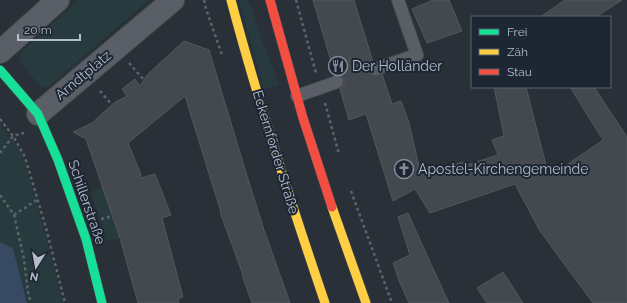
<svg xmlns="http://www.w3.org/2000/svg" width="627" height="303" font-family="Raleway,sans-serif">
<rect width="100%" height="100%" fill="#2a3038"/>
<g fill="#273a3e">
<polygon points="79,0 149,0 49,86 44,88 40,86 19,61 20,55 21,52"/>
<polygon points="239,0 248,0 253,11 260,35 279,84 264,89"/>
<polygon points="0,124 23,154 44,230 63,303 0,303"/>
<polygon points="103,187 120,238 107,241 91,192"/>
</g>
<polygon fill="#384963" points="0,242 13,248 27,303 0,303"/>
<g fill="#444950" stroke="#52575f">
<polygon points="313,0 354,0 373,62 370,64 368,67 368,72 370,75 374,76 382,74 392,104 401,101 409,123 421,175 466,161 467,165 498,155 492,140 504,136 494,87 526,87 549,177 603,140 570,87 594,87 627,137 627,303 593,303 540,231 515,184 430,213 415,189 393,201 366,114 349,120 340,89 343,87 344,84 344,80 342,76 339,75 335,75"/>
<polygon points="433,0 449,0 462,31 427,43 412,9"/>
<polygon points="565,0 622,0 596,17 540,17"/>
<polygon points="184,41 209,50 244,166 264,230 290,303 252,303 242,275 243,275 220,212 221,212 210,177 185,96 128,143 140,172 141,178 155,174 171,215 162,218 183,297 178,299 179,303 138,303 120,238 86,139 73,132 92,123 114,103 127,96 122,89 135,79 140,86 147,75"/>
<polygon points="408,213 430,262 449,303 409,303 400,283 393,263 410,255 398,217"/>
<polygon points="503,272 523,303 487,303 477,288"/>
</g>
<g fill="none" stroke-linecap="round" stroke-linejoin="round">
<defs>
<g id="lane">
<polyline points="375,69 417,55 398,0"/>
<polyline points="297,96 337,82"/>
</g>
<g id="street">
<polyline points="0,52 58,0"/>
<polyline points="38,114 173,0"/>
</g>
<polyline id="fast" points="0,70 38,114 58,160 86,239 102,303"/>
<g id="slow">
<path d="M 231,0 C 258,102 291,203 325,303"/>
<polyline points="332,207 366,303"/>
</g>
<polyline id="jam" points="270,0 303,118 332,207"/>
</defs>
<use href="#lane" stroke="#484c53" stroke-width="14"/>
<use href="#street" stroke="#484c53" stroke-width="24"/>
<use href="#fast" stroke="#484c53" stroke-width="10"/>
<use href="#slow" stroke="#484c53" stroke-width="10"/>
<use href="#jam" stroke="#484c53" stroke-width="10"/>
<g stroke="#5d636a" stroke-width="2.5" stroke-dasharray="3 3" stroke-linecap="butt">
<polyline points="204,0 206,9 222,55"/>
<polyline points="296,0 316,73"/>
<polyline points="129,63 144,80"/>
<polyline points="100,91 112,105"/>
<polyline points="325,103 339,154"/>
<polyline points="0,119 13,136 25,157 46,228 65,303"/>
<polyline points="0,153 13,136 24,133"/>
<polyline points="351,191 392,303"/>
<polyline points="0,195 14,215 24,259 28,292 31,303"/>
<polyline points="14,215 38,199"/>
<polyline points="101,219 113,216"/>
</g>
<use href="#lane" stroke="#5a5e66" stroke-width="12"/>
<use href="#street" stroke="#5a5e66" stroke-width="22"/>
<use href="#fast" stroke="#16e098" stroke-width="9"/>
<use href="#slow" stroke="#ffcf43" stroke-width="9"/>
<use href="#jam" stroke="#f24e42" stroke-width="9"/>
</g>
<defs>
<symbol id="restaurant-ring" viewBox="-11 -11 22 22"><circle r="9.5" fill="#1d2633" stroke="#848b96" stroke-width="1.5"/><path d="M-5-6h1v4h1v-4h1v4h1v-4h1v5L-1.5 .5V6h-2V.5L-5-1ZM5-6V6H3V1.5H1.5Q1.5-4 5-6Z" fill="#848b96"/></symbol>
<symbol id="church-ring" viewBox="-11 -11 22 22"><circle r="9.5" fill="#1d2633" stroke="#848b96" stroke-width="1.5"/><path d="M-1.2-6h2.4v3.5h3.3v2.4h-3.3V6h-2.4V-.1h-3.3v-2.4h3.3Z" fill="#848b96"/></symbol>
</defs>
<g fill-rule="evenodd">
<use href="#restaurant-ring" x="327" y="55" width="22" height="22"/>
<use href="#church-ring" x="393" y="158" width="22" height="22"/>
</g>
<g text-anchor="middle" stroke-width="4" stroke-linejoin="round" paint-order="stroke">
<g font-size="14" fill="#b4bcc9" stroke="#1d2633" text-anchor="start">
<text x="352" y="71">Der Holländer</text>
<text x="418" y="174">Apostel-Kirchengemeinde</text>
</g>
<g font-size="14" fill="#b4bcc9" stroke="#1d2633">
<text transform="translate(83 75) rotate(-40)" y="5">Arndtplatz</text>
<text transform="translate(276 152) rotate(73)" y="5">Eckernförder Straße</text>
<text transform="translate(87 202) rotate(71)" y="5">Schillerstraße</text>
</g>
</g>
<rect x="471" y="16" width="140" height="72" fill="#1d2633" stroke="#59626f"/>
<rect x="479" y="29" width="20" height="6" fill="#16e098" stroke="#59626f"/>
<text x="507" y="36" font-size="12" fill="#b4bcc9">Frei</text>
<rect x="479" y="49" width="20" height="6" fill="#ffcf43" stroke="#59626f"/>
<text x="507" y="56" font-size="12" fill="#b4bcc9">Zäh</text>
<rect x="479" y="69" width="20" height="6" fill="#f24e42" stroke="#59626f"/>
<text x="507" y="76" font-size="12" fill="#b4bcc9">Stau</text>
<g transform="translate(36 267) rotate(191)" stroke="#1d2633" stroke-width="3" paint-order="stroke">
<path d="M0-3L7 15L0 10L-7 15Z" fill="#b4bcc9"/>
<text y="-6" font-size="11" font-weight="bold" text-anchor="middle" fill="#b4bcc9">N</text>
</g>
<path d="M18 34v6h62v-6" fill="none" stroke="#b4bcc9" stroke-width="2"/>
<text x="24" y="34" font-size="12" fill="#b4bcc9" stroke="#1d2633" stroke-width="3" paint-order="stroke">20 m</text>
</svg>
